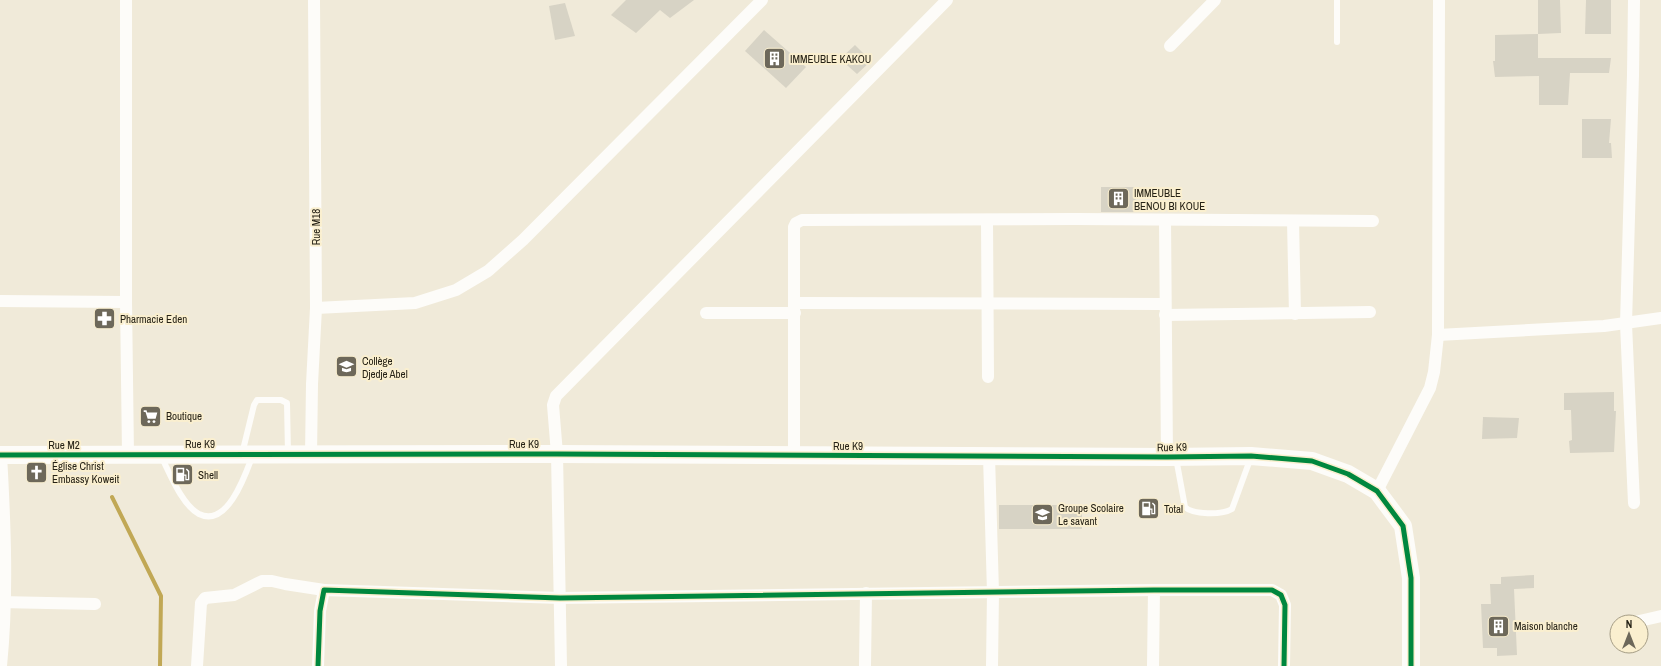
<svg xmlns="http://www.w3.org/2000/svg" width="1661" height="666" font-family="'Archivo Narrow',sans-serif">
<rect width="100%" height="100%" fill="#f0ead9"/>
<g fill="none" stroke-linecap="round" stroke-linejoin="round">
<polyline stroke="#c1a855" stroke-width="4" points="112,497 161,596 160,666"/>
</g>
<g fill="#d7d3c5">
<polygon points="626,0 694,0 670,18 660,10 636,33 611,15"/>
<polygon points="1538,0 1560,0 1561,33 1538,34"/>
<polygon points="1586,0 1611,0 1611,34 1585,34"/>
<polygon points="565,3 575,36 555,40 549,6"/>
<polygon points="764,30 806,67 786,88 745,51"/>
<polygon points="1538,34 1538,58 1611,58 1609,73 1570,73 1568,105 1539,105 1539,76 1495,77 1493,61 1495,61 1495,35"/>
<polygon points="855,45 871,61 857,74 840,59"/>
<polygon points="1582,119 1611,119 1609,143 1611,143 1612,158 1582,158"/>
<polygon points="1101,187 1135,187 1136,212 1101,212"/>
<polygon points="1614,392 1614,411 1616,411 1614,452 1570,453 1569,441 1572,440 1571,410 1564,410 1564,393"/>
<polygon points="1483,417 1519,418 1517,438 1482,439"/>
<rect x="999" y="505" width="83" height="24"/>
<polygon points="1534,575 1534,588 1514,589 1517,655 1497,656 1497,648 1483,648 1481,604 1491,604 1490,584 1501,584 1501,577"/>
</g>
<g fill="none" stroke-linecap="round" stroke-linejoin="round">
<g stroke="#fdfcf9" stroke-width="6">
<polyline points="1337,0 1337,42"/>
<polyline points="242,454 254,405 257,400 281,400 287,403 288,453"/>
<path d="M 162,458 C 170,474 182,505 199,514 C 227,528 245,476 252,457"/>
<path d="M 1176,458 L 1185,507 C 1193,515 1222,515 1232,509 L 1251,457"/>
</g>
<g stroke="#fdfcf9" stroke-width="12">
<polyline points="126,0 126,302 128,454"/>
<polyline points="1170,46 1215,0"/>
<polyline points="987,220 988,377"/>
<polyline points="1165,220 1167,457"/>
<polyline points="1293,221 1295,314"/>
<polyline points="0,301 126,302"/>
<polyline points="795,303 1165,304"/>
<polyline points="316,308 415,303 456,290 488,271 523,240 762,0"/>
<polyline points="706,313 795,313"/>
<polyline points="1165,315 1370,312"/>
<polyline points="1438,335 1604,326 1661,318"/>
<path d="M 1,455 C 5,525 8,596 1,666"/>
<polyline points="311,455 312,384 316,308 314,0"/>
<polyline points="794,456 794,227 796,223 802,220 1075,219 1373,221"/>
<polyline points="989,456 993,592 992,666"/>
<polyline points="1377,491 1430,388 1434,372 1438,335 1439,0"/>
<polyline points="1634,503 1626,324 1633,75 1634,0"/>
<polyline points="0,602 95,604"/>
<polyline points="1635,622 1661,616"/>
<polyline points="197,666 201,603 205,598 234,595 262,581 272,581 285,584 324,590"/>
<polyline points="318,666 320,611 324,590 560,598 1154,590 1272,590 1281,595 1285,605 1284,666"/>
<polyline points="561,666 557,454 553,405 556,396 947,0"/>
<polyline points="865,666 866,593"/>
<polyline points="1153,666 1154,590"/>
</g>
<polyline stroke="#fdfcf9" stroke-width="18" points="0,455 557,454 1167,457 1251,456 1312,461 1348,474 1377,491 1403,526 1411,578 1411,666"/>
<defs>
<g id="cycleway">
<polyline points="0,455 557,454 1167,457 1251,456 1312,461 1348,474 1377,491 1403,526 1411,578 1411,666"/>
<polyline points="318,666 320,611 324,590 560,598 1154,590 1272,590 1281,595 1285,605 1284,666"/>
</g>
</defs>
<use href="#cycleway" stroke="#faefcf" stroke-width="8"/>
<use href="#cycleway" stroke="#00873e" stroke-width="5"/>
</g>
<defs>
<symbol id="building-square" viewBox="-11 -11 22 22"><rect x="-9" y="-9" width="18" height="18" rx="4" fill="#6d685a" stroke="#faefcf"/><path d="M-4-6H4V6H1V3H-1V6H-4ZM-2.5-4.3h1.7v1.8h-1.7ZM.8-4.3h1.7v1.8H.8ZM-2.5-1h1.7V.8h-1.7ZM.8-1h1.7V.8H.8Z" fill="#fff"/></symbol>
<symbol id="pharmacy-square" viewBox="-11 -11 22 22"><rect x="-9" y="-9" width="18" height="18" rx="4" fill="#6d685a" stroke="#faefcf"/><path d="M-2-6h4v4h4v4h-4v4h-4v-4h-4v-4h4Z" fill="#fff"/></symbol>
<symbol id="school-square" viewBox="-11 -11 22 22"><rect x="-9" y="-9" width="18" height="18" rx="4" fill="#6d685a" stroke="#faefcf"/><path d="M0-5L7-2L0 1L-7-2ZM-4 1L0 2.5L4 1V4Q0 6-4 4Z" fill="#fff"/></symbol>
<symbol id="supermarket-square" viewBox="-11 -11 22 22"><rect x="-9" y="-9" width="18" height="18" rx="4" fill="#6d685a" stroke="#faefcf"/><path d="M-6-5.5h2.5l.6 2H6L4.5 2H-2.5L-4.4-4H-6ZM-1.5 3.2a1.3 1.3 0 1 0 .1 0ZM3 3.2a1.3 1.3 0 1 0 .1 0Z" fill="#fff"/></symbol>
<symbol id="church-square" viewBox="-11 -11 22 22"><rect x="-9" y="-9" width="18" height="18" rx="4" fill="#6d685a" stroke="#faefcf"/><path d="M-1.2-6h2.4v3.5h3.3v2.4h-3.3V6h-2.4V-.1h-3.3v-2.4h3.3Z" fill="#fff"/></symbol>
<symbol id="fuel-square" viewBox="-11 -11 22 22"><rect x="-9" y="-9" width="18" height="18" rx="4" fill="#6d685a" stroke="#faefcf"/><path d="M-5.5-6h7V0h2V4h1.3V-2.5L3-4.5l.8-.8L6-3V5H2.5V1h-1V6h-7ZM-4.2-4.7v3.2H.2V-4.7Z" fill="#fff"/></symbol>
</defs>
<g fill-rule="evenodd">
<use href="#building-square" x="762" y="46" width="25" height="25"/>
<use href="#building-square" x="1106" y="186" width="25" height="25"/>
<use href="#pharmacy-square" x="92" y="306" width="25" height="25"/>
<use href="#school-square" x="334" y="354" width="25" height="25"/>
<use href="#supermarket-square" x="138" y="404" width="25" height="25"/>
<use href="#church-square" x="24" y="460" width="25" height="25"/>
<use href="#fuel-square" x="170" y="462" width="25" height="25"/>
<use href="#fuel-square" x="1136" y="496" width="25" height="25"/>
<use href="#school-square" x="1030" y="502" width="25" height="25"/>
<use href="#building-square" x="1486" y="614" width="25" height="25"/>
</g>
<g text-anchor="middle" stroke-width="4" stroke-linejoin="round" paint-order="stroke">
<g font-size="11" fill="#262216" stroke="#faefcf" text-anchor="start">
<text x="790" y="63">IMMEUBLE KAKOU</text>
<text x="1134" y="197">IMMEUBLE<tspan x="1134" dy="13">BENOU BI KOUE</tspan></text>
<text x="120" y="323">Pharmacie Eden</text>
<text x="362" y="365">Collège<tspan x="362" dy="13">Djedje Abel</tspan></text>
<text x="166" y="420">Boutique</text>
<text x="52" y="470">Église Christ<tspan x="52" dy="13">Embassy Koweit</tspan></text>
<text x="198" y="479">Shell</text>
<text x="1058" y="512">Groupe Scolaire<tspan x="1058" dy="13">Le savant</tspan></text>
<text x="1164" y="513">Total</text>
<text x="1514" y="630">Maison blanche</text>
</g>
<g font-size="11" fill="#262216" stroke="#faefcf">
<text transform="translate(316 227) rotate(-90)" y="4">Rue M18</text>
<text x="200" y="448">Rue K9</text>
<text x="524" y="448">Rue K9</text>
<text x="64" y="449">Rue M2</text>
<text x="848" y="450">Rue K9</text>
<text transform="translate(1172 447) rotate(-1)" y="4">Rue K9</text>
</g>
</g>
<g transform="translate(1629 634)"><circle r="19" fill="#faefcf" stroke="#a59d85"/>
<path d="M0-3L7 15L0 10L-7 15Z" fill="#6d685a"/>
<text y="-6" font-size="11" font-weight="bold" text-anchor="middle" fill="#262216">N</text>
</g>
</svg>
